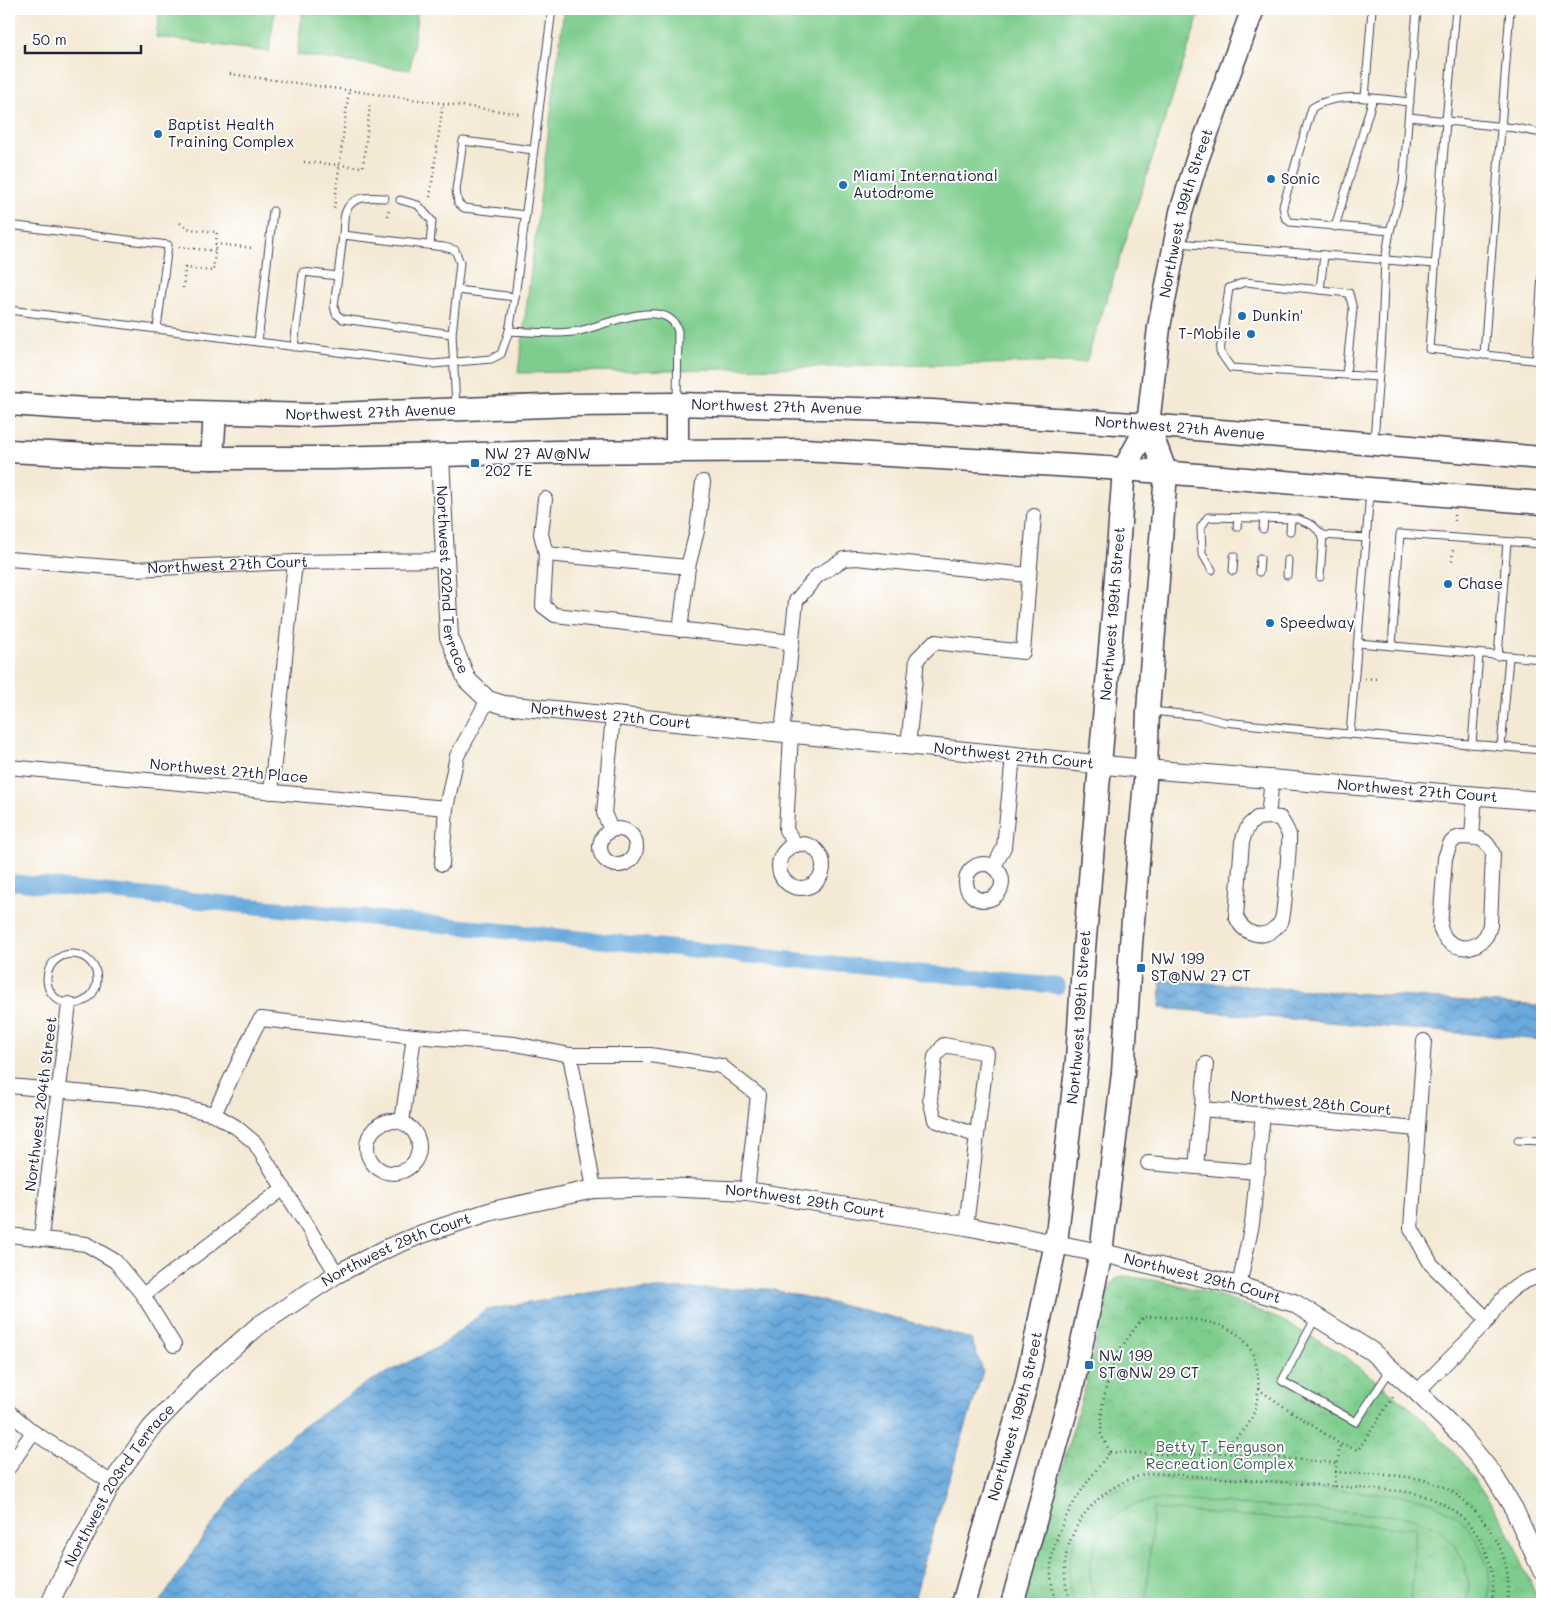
<svg xmlns="http://www.w3.org/2000/svg" width="1551" height="1613" font-family="Mali,sans-serif">
<defs>
<pattern id="park-crowns" width="20" height="18" patternUnits="userSpaceOnUse" patternTransform="scale(1.25)"><rect width="20" height="18" fill="#7ecd8d"/><path d="M2 6a3 3 0 1 1 6 0M12 15a3 3 0 1 1 6 0" fill="none" stroke="#6db07b"/></pattern>
<pattern id="water-waves" width="16" height="10" patternUnits="userSpaceOnUse" patternTransform="scale(1.25)"><rect width="16" height="10" fill="#69a9dc"/><path d="M0 5q4-4 8 0t8 0" fill="none" stroke="#5689b4"/></pattern>
</defs>
<rect width="100%" height="100%" fill="#fff"/>
<filter id="ink" filterUnits="userSpaceOnUse"><feTurbulence type="fractalNoise" baseFrequency=".02" numOctaves="2"/><feDisplacementMap in="SourceGraphic" scale="10" xChannelSelector="R" yChannelSelector="G"/><feConvolveMatrix kernelMatrix="1 2 1 2 8 2 1 2 1" color-interpolation-filters="sRGB"/></filter>
<filter id="wash" filterUnits="userSpaceOnUse"><feTurbulence type="fractalNoise" baseFrequency=".0096" numOctaves="4" result="noise"/><feDisplacementMap in="SourceGraphic" scale="20" xChannelSelector="R" yChannelSelector="G"/><feGaussianBlur stdDeviation="1.12" result="paint"/><feColorMatrix in="noise" values="0 0 0 0 0 0 0 0 0 0 0 0 0 0 0 0 0 1.4 0 .05"/><feComposite in="paint" operator="in"/></filter>
<g filter="url(#wash)">
<rect width="100%" height="100%" fill="#f4e9d4"/>
<polygon fill="url(#park-crowns)" stroke="#507864" points="1126,1276 1171,1283 1227,1298 1281,1320 1341,1353 1419,1415 1464,1464 1505,1524 1540,1604 1022,1604 1087,1381 1108,1289 1116,1279"/>
<g fill="#7ecd8d" stroke="#507864">
<polygon points="160,9 275,9 269,52 156,37"/>
<polygon points="303,9 418,9 410,70 297,55"/>
<polygon points="564,9 1201,9 1086,362 518,373"/>
<path d="M 1153,1478 L 1402,1495 C 1419,1498 1435,1502 1450,1512 C 1478,1530 1496,1571 1488,1604 L 1467,1604 L 1469,1585 L 1464,1561 L 1453,1543 L 1437,1527 L 1410,1517 L 1162,1499 C 1151,1501 1139,1502 1129,1507 C 1095,1523 1079,1572 1098,1604 L 1074,1604 C 1062,1571 1072,1528 1097,1503 C 1112,1488 1133,1482 1153,1478 Z"/>
<polygon points="1153,1509 1416,1529 1411,1604 1146,1604"/>
</g>
<g fill="url(#water-waves)" stroke="#46668c">
<polygon points="1161,980 1542,1006 1542,1040 1160,1008"/>
<polygon points="612,1289 770,1289 892,1317 971,1339 983,1371 929,1544 913,1604 159,1604 201,1540 251,1473 299,1429 367,1383 442,1345 486,1310"/>
</g>
<g fill="none" stroke-linecap="round" stroke-linejoin="round">
<polyline stroke="#69a9dc" stroke-width="16" points="9,882 1058,986"/>
</g>
</g>
<g filter="url(#ink)">
<g fill="none" stroke-linecap="round" stroke-linejoin="round">
<defs>
<g id="service">
<polyline points="1456,9 1446,121 1429,349 1542,361"/>
<polyline points="1365,98 1372,9"/>
<polyline points="1409,117 1515,128 1542,133"/>
<polyline points="400,200 418,205 432,221 430,245"/>
<polyline points="526,215 464,208 458,203 456,190 463,141 533,150"/>
<polyline points="9,225 168,245 157,328"/>
<polyline points="1335,227 1373,98"/>
<path d="M 1390,231 L 1290,222 L 1285,217 L 1283,206 L 1312,108 C 1337,91 1381,99 1410,102"/>
<path d="M 343,235 C 344,228 343,217 346,211 C 352,195 371,197 385,198"/>
<polyline points="1178,243 1435,264"/>
<polyline points="338,276 334,306 336,314 343,319 452,334 457,290"/>
<polyline points="1320,290 1324,255"/>
<polyline points="9,310 258,342 273,211"/>
<path d="M 509,331 C 532,332 557,335 579,331 C 603,326 668,295 678,331 L 677,401"/>
<polyline points="452,334 456,406"/>
<polyline points="258,342 433,364 491,359 501,354 509,331 515,297 552,9"/>
<polyline points="294,347 303,272 338,276 343,235 444,247 455,250 460,263 457,290 515,297"/>
<polyline points="1484,355 1510,9"/>
<polyline points="1536,361 1542,275"/>
<polyline points="1346,375 1353,309 1349,293 1245,282 1229,288 1220,352 1231,368 1378,377"/>
<polyline points="1374,440 1382,333 1385,260 1390,231 1403,184 1417,9"/>
<polyline points="1237,527 1238,518"/>
<polyline points="1263,529 1264,518"/>
<polyline points="1290,531 1291,519"/>
<polyline points="1212,570 1202,553 1201,527 1208,517 1298,519 1312,525 1323,535 1366,538"/>
<polyline points="1233,571 1234,556"/>
<polyline points="1259,572 1260,558"/>
<polyline points="1287,575 1288,560"/>
<polyline points="1320,577 1323,535"/>
<polyline points="1358,643 1542,659"/>
<polyline points="1392,646 1400,534 1542,544"/>
<polyline points="1498,656 1507,542"/>
<polyline points="1151,711 1201,716 1224,722 1337,733 1542,750"/>
<polyline points="1350,734 1370,492"/>
<polyline points="1472,744 1479,654"/>
<polyline points="1501,747 1509,657"/>
<circle cx="72" cy="979" r="25"/>
<polyline points="1518,1140 1542,1141"/>
<polyline points="1316,1317 1282,1381 1356,1422 1391,1369"/>
</g>
<g id="minor">
<polyline points="545,499 541,534 546,554 543,606 555,615 792,642"/>
<polyline points="546,554 688,567"/>
<path id="s1" d="M 9,559 L 134,569 L 295,562 L 445,560"/>
<polyline points="680,630 688,567 697,531 703,482"/>
<polyline points="782,733 796,601 817,576 844,559 856,558 1029,575"/>
<polyline points="791,734 786,830 796,845"/>
<polyline points="908,746 917,659 934,642 1023,652 1034,516"/>
<polyline points="9,767 446,808"/>
<polyline points="271,792 295,562"/>
<path d="M 1268,817 L 1280,818 C 1283,823 1287,829 1289,835 C 1290,840 1284,914 1282,919 C 1281,923 1278,926 1275,928 C 1261,941 1242,933 1236,916 L 1242,842 L 1245,833 L 1249,825 L 1257,818 L 1268,817 L 1272,779"/>
<circle cx="618" cy="847" r="18"/>
<polyline points="611,830 604,813 613,716"/>
<path d="M 1460,837 C 1478,837 1486,837 1493,854 L 1490,925 C 1489,928 1488,933 1486,936 C 1472,955 1445,949 1440,927 L 1445,858 L 1450,844 L 1455,839 Z"/>
<polyline points="1472,837 1475,795"/>
<circle cx="801" cy="866" r="22"/>
<circle cx="984" cy="882" r="18"/>
<polyline points="442,864 446,808 457,756 488,700"/>
<polyline points="994,867 1004,847 1013,756"/>
<polyline points="1424,1041 1411,1228 1431,1264 1488,1320"/>
<polyline points="570,1055 594,1189"/>
<polyline points="9,1086 144,1098 214,1114 236,1127 255,1143 337,1274"/>
<polyline points="1202,1109 1417,1129"/>
<polyline points="214,1114 255,1028 261,1019 414,1036 515,1044 570,1055 650,1055 721,1066 758,1095 747,1191"/>
<circle cx="393" cy="1147" r="26"/>
<polyline points="402,1122 414,1036"/>
<polyline points="1148,1163 1258,1172"/>
<polyline points="1196,1167 1206,1064"/>
<polyline points="966,1226 987,1053 944,1045 935,1057 930,1099 935,1120 977,1136"/>
<polyline points="9,1235 86,1244 115,1261 143,1295 174,1345"/>
<polyline points="41,1238 69,1004"/>
<polyline points="1239,1286 1252,1224 1263,1114"/>
<polyline points="143,1295 284,1188"/>
<path d="M 1417,1392 L 1488,1320 C 1501,1297 1516,1281 1542,1276"/>
<polyline points="9,1412 33,1432 112,1483"/>
<polyline points="9,1467 33,1432"/>
</g>
<g id="tertiary">
<path id="s2" d="M 440,456 L 449,637 L 467,680 L 488,700 L 504,705 L 1146,769 L 1542,801"/>
<path id="s3" d="M 50,1604 L 59,1584 L 112,1483 L 151,1428 L 202,1375 L 258,1326 L 337,1274 L 388,1248 L 422,1234 L 492,1211 L 594,1189 L 664,1187 L 747,1191 L 966,1226 L 1115,1256 L 1239,1286 L 1294,1303 L 1371,1351 L 1417,1392 L 1460,1434 L 1492,1473 L 1514,1509 L 1542,1571"/>
</g>
<g id="primary">
<path id="s4" d="M 9,404 L 85,409 L 309,415 L 571,405 L 677,404 L 932,411 L 1148,425 L 1542,458"/>
<polyline points="677,450 677,404"/>
<polyline points="9,451 110,456 212,458 331,458 557,452 803,450 1124,469 1542,503"/>
<polyline points="212,458 215,413"/>
<path id="s5" d="M 963,1604 L 1026,1385 L 1056,1243 L 1077,1060 L 1084,949 L 1114,603 L 1124,469 L 1148,425 L 1159,327 L 1181,212 L 1197,160 L 1253,9"/>
<polyline points="1012,1604 1072,1389 1101,1253 1123,1073 1131,944 1146,769 1148,711 1166,473 1148,425"/>
</g>
</defs>
<use href="#service" stroke="#424052" stroke-width="9"/>
<use href="#minor" stroke="#424052" stroke-width="16"/>
<use href="#tertiary" stroke="#424052" stroke-width="20"/>
<use href="#primary" stroke="#424052" stroke-width="25"/>
<g stroke="#424052" stroke-width="2.5" stroke-dasharray="1 4" stroke-linecap="butt">
<polyline points="230,74 521,114"/>
<polyline points="304,162 363,167 370,105"/>
<polyline points="430,197 443,103"/>
<polyline points="334,208 349,89"/>
<polyline points="388,216 389,207"/>
<polyline points="180,223 190,229 217,232 216,244 253,248"/>
<polyline points="179,247 215,251"/>
<polyline points="183,288 185,268 213,271 216,244"/>
<polyline points="1454,515 1455,521"/>
<polyline points="1452,561 1453,549"/>
<polyline points="1365,678 1376,679"/>
<polyline points="1258,1389 1340,1444 1358,1450 1395,1394"/>
<path d="M 1110,1452 L 1101,1434 L 1102,1407 L 1109,1374 L 1118,1352 L 1143,1317 C 1171,1316 1214,1318 1237,1334 C 1264,1353 1264,1405 1245,1429 C 1236,1439 1225,1445 1214,1452"/>
<polyline points="1110,1452 1191,1455 1214,1452 1337,1463"/>
<path d="M 1335,1472 C 1365,1475 1406,1473 1434,1483 C 1464,1492 1498,1532 1505,1563 C 1509,1577 1509,1590 1506,1604"/>
<polyline points="1334,1487 1340,1444"/>
<path d="M 1055,1604 C 1054,1594 1051,1583 1051,1573 C 1050,1530 1084,1485 1110,1452"/>
<path d="M 1071,1604 C 1048,1544 1093,1482 1153,1473 L 1400,1491 C 1460,1497 1500,1544 1492,1604"/>
</g>
<use href="#service" stroke="#fff" stroke-width="7"/>
<use href="#minor" stroke="#fff" stroke-width="14"/>
<use href="#tertiary" stroke="#fff" stroke-width="18"/>
<use href="#primary" stroke="#fff" stroke-width="22"/>
</g>
</g>
<g fill="#1f6fb2" stroke="#fff" stroke-width="2">
<circle cx="158" cy="134" r="5"/>
<circle cx="1271" cy="179" r="5"/>
<circle cx="843" cy="185" r="5"/>
<circle cx="1242" cy="316" r="5"/>
<circle cx="1251" cy="334" r="5"/>
<rect x="470" y="458" width="10" height="10" rx="2.5"/>
<circle cx="1448" cy="584" r="5"/>
<circle cx="1270" cy="623" r="5"/>
<rect x="1136" y="963" width="10" height="10" rx="2.5"/>
<rect x="1084" y="1360" width="10" height="10" rx="2.5"/>
</g>
<g text-anchor="middle" stroke-width="4" stroke-linejoin="round" paint-order="stroke">
<g font-size="15" fill="#22223b" stroke="#fff" text-anchor="start">
<text x="168" y="130">Baptist Health<tspan x="168" dy="17">Training Complex</tspan></text>
<text x="853" y="181">Miami International<tspan x="853" dy="17">Autodrome</tspan></text>
<text x="1281" y="184">Sonic</text>
<text x="1252" y="321">Dunkin'</text>
<text x="1241" y="339" text-anchor="end">T-Mobile</text>
<text x="485" y="459">NW 27 AV@NW<tspan x="485" dy="17">202 TE</tspan></text>
<text x="1458" y="589">Chase</text>
<text x="1280" y="628">Speedway</text>
<text x="1151" y="964">NW 199<tspan x="1151" dy="17">ST@NW 27 CT</tspan></text>
<text x="1099" y="1361">NW 199<tspan x="1099" dy="17">ST@NW 29 CT</tspan></text>
</g>
<g font-size="15" fill="#22223b" stroke="#fff">
<text dy="5" stroke="none"><textPath href="#s5" startOffset="1416">Northwest 199th Street</textPath></text>
<text dy="5" stroke="none"><textPath href="#s4" startOffset="768">Northwest 27th Avenue</textPath></text>
<text dy="5" stroke="none"><textPath href="#s4" startOffset="362">Northwest 27th Avenue</textPath></text>
<text dy="5" stroke="none"><textPath href="#s4" startOffset="1172">Northwest 27th Avenue</textPath></text>
<text dy="5" stroke="none"><textPath href="#s1" startOffset="219">Northwest 27th Court</textPath></text>
<text dy="5" stroke="none"><textPath href="#s2" startOffset="125">Northwest 202nd Terrace</textPath></text>
<text dy="5" stroke="none"><textPath href="#s5" startOffset="1005">Northwest 199th Street</textPath></text>
<text dy="5" stroke="none"><textPath href="#s2" startOffset="381">Northwest 27th Court</textPath></text>
<text dy="5" stroke="none"><textPath href="#s2" startOffset="786">Northwest 27th Court</textPath></text>
<text transform="translate(229 771) rotate(5)" y="5">Northwest 27th Place</text>
<text dy="5" stroke="none"><textPath href="#s2" startOffset="1191">Northwest 27th Court</textPath></text>
<text dy="5" stroke="none"><textPath href="#s5" startOffset="600">Northwest 199th Street</textPath></text>
<text transform="translate(1311 1103) rotate(5)" y="5">Northwest 28th Court</text>
<text transform="translate(41 1104) rotate(-83)" y="5">Northwest 204th Street</text>
<text dy="5" stroke="none"><textPath href="#s3" startOffset="930">Northwest 29th Court</textPath></text>
<text dy="5" stroke="none"><textPath href="#s3" startOffset="510">Northwest 29th Court</textPath></text>
<text dy="5" stroke="none"><textPath href="#s3" startOffset="1335">Northwest 29th Court</textPath></text>
<text dy="5" stroke="none"><textPath href="#s5" startOffset="195">Northwest 199th Street</textPath></text>
<text dy="5" stroke="none"><textPath href="#s3" startOffset="138">Northwest 203rd Terrace</textPath></text>
</g>
<g font-size="15" fill="#425e58" stroke="#fff">
<text x="1220" y="1452">Betty T. Ferguson<tspan x="1220" dy="17">Recreation Complex</tspan></text>
</g>
</g>
<rect width="1551" height="1613" fill="none" stroke="#fff" stroke-width="30"/>
<path d="M25 45v8h116v-8" fill="none" stroke="#22223b" stroke-width="2.5"/>
<text x="32" y="45" font-size="15" fill="#22223b" stroke="#ffffff" stroke-width="4" paint-order="stroke">50 m</text>
</svg>
